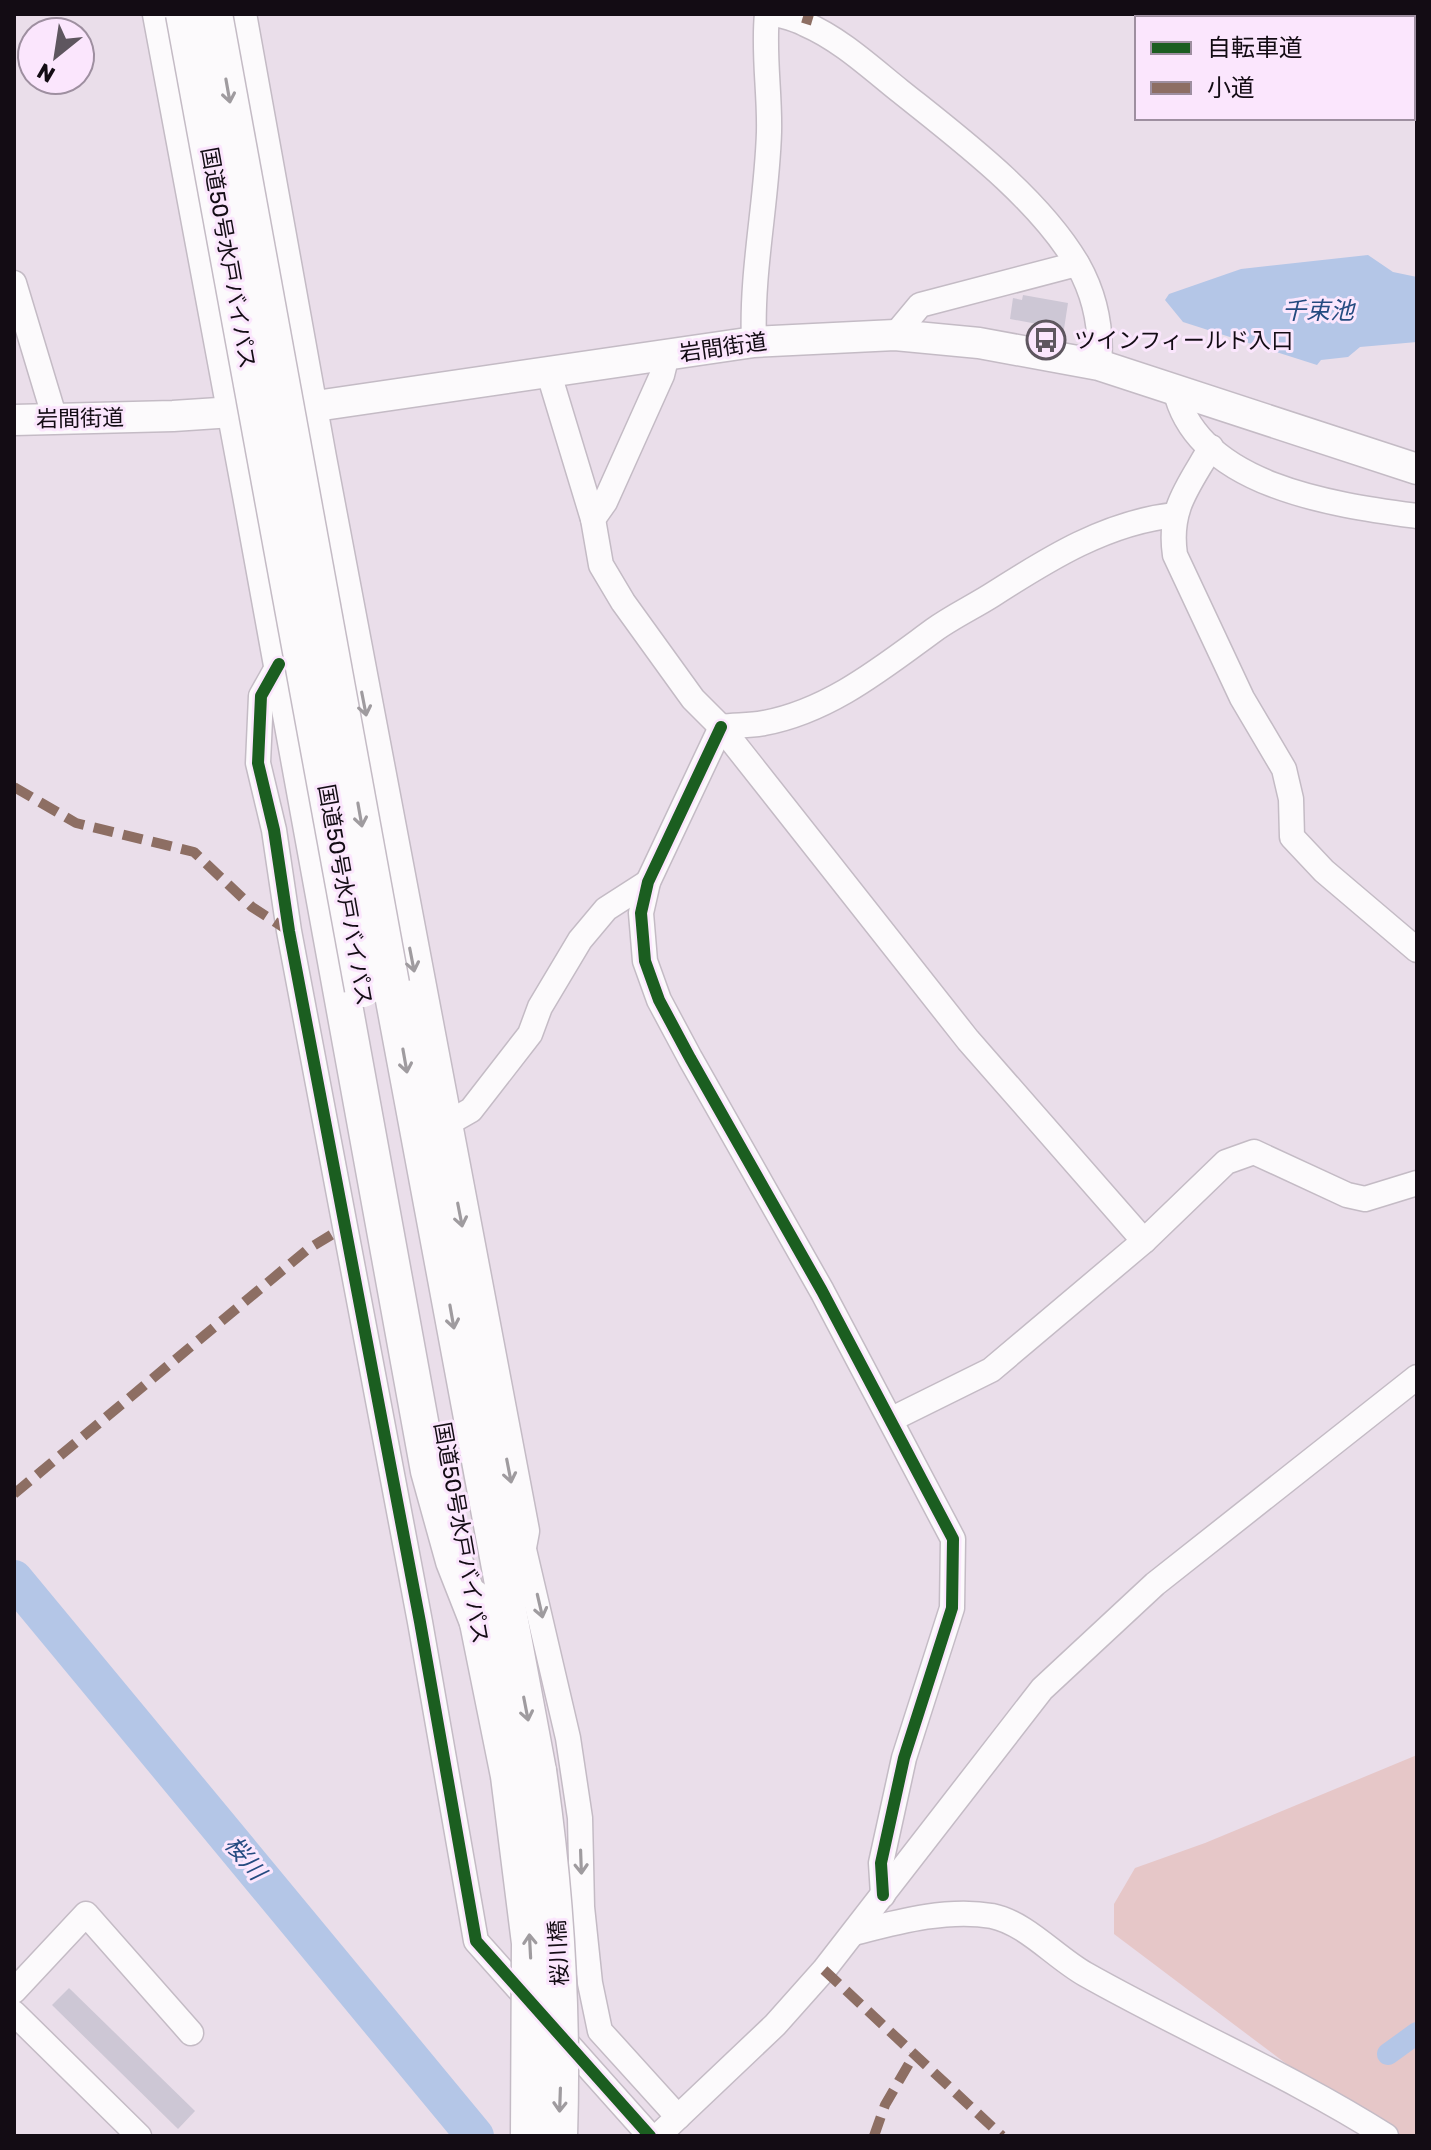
<svg xmlns="http://www.w3.org/2000/svg" width="1431" height="2150" font-family="Rubik,'Noto Sans JP',sans-serif">
<rect width="100%" height="100%" fill="#eadeea"/>
<polygon fill="#e6c7c8" points="1417,1755 1417,2136 1382,2136 1114,1934 1114,1904 1135,1868 1205,1843"/>
<polygon fill="#b4c6e7" points="1368,255 1393,272 1417,277 1417,342 1360,347 1348,357 1321,360 1317,365 1183,322 1165,300 1169,294 1241,269"/>
<g fill="none" stroke-linecap="round" stroke-linejoin="round">
<polyline stroke="#b4c6e7" stroke-width="22" points="1388,2054 1417,2033"/>
<polyline stroke="#b4c6e7" stroke-width="38" points="14,1579 475,2136"/>
</g>
<g fill="#cdc7d5">
<polygon points="1023,295 1068,303 1064,329 1010,319 1013,298 1022,300"/>
<polygon points="69,1988 195,2111 178,2129 52,2005"/>
</g>
<g fill="none" stroke-linecap="round" stroke-linejoin="round">
<defs>
<g id="minor">
<path d="M 776,14 C 786,17 796,19 805,24 C 840,39 870,67 900,91 C 960,139 1039,198 1078,265 C 1096,297 1102,330 1099,365"/>
<polyline points="14,283 55,419"/>
<polyline points="895,335 920,305 1077,264"/>
<path d="M 754,342 C 751,271 767,202 769,132 C 770,92 763,54 767,14"/>
<polyline points="549,374 593,519 601,565 623,602 693,699 721,727 968,1040 1144,1241"/>
<path d="M 1175,389 C 1197,487 1336,505 1417,516"/>
<path d="M 1211,447 C 1189,486 1168,508 1175,555 L 1242,698 L 1284,769 L 1291,799 L 1292,837 L 1324,871 L 1417,950"/>
<polyline points="593,519 605,502 662,375 667,355"/>
<polyline points="279,664 261,696 258,763 274,830 289,931 420,1622 476,1941 534,2006"/>
<polyline points="721,727 648,882 641,913 645,961 659,1000 690,1058 822,1291 953,1539 952,1608 904,1758 881,1863 883,1895"/>
<path d="M 721,727 C 735,725 750,726 764,723 C 829,711 882,668 934,630 C 952,617 973,607 992,595 C 1048,559 1107,522 1175,515"/>
<polyline points="443,1126 471,1110 530,1034 540,1007 580,940 606,909 648,882"/>
<polyline points="892,1419 991,1370 1144,1241 1226,1162 1254,1152 1347,1195 1365,1199 1417,1183"/>
<polyline points="522,1541 568,1738 580,1818 582,1907 590,1983 600,2031 678,2117"/>
<path d="M 854,1933 C 897,1922 947,1908 992,1916 C 1026,1923 1055,1957 1085,1974 C 1184,2030 1290,2075 1386,2136"/>
<polyline points="14,1991 86,1914 191,2033"/>
<polyline points="14,2013 139,2136"/>
<polyline points="558,2033 650,2136"/>
<polyline points="658,2136 775,2025 824,1970 1042,1689 1155,1584 1417,1377"/>
</g>
<polyline id="major" points="14,420 173,416 309,407 754,342 895,335 979,343 1099,365 1417,469"/>
<g id="highway">
<path d="M 161,14 C 254,499 339,986 429,1471 L 454,1561 L 478,1622"/>
<polyline points="238,14 318,458 521,1531 507,1605"/>
<polyline points="391,984 538,1771"/>
<polyline points="473,1598 509,1776"/>
</g>
</defs>
<use href="#minor" stroke="#c4bbc5" stroke-width="27"/>
<use href="#major" stroke="#c4bbc5" stroke-width="33"/>
<use href="#highway" stroke="#c4bbc5" stroke-width="39"/>
<use href="#minor" stroke="#fcfafc" stroke-width="24"/>
<use href="#major" stroke="#fcfafc" stroke-width="30"/>
<use href="#highway" stroke="#fcfafc" stroke-width="36"/>
<defs>
<g id="highway-bridge">
<polyline points="184,14 363,989"/>
<polyline points="214,14 391,984"/>
<path d="M 538,1771 C 556,1893 563,2012 559,2136"/>
<polyline points="509,1776 530,1943 529,2136"/>
</g>
</defs>
<use href="#highway-bridge" stroke="#c4bbc5" stroke-width="39" stroke-linecap="butt"/>
<use href="#highway-bridge" stroke="#fcfafc" stroke-width="36"/>
<g stroke="#8d6e63" stroke-width="10" stroke-dasharray="20 10" stroke-linecap="butt">
<polyline points="806,24 809,14"/>
<polyline points="14,787 76,823 194,852 252,907 289,931"/>
<polyline points="14,1494 308,1249 346,1226"/>
<polyline points="824,1970 1002,2136"/>
<polyline points="874,2136 885,2105 914,2055"/>
</g>
<defs>
<g id="cycleway">
<polyline points="279,664 261,696 258,763 274,830 289,931 420,1622 476,1941 650,2136"/>
<polyline points="721,727 648,882 641,913 645,961 659,1000 690,1058 822,1291 953,1539 952,1608 904,1758 881,1863 883,1895"/>
</g>
</defs>
<use href="#cycleway" stroke="#fbe6fd" stroke-width="17"/>
<use href="#cycleway" stroke="#1b5e20" stroke-width="12"/>
</g>
<defs><path id="oneway-shaft" d="M-6 0H5M1.5-3L5.5 0L1.5 3" fill="none" stroke-width="1.6" stroke-linecap="round" stroke-linejoin="round" transform="scale(2)"/></defs>
<g stroke="#9f9b9f">
<use href="#oneway-shaft" transform="translate(228 91) rotate(80)"/>
<use href="#oneway-shaft" transform="translate(364 704) rotate(79)"/>
<use href="#oneway-shaft" transform="translate(360 815) rotate(80)"/>
<use href="#oneway-shaft" transform="translate(412 960) rotate(79)"/>
<use href="#oneway-shaft" transform="translate(405 1061) rotate(80)"/>
<use href="#oneway-shaft" transform="translate(460 1215) rotate(79)"/>
<use href="#oneway-shaft" transform="translate(452 1317) rotate(80)"/>
<use href="#oneway-shaft" transform="translate(509 1471) rotate(79)"/>
<use href="#oneway-shaft" transform="translate(540 1606) rotate(77)"/>
<use href="#oneway-shaft" transform="translate(526 1709) rotate(79)"/>
<use href="#oneway-shaft" transform="translate(581 1862) rotate(88)"/>
<use href="#oneway-shaft" transform="translate(530 1946) rotate(-93)"/>
<use href="#oneway-shaft" transform="translate(560 2100) rotate(92)"/>
</g>
<defs>
<symbol id="bus-ring" viewBox="-11 -11 22 22"><circle r="9.5" fill="#fbe6fd" stroke="#5e565f" stroke-width="1.5"/><path d="M-5-6H5V4H4V6H2V4H-2V6H-4V4H-5ZM-3.5-4V0h7V-4ZM-3.5 1.2v1.5H-2V1.2ZM2 1.2v1.5H3.5V1.2Z" fill="#5e565f"/></symbol>
</defs>
<g fill-rule="evenodd">
<use href="#bus-ring" x="1024" y="318" width="44" height="44"/>
</g>
<g text-anchor="middle" stroke-width="6" stroke-linejoin="round" paint-order="stroke">
<g font-size="22" fill="#130c14" stroke="#fbe6fd">
<text transform="translate(229 258) rotate(80)" y="8">国道50号水戸バイパス</text>
<text transform="translate(723 347) rotate(-8)" y="8">岩間街道</text>
<text transform="translate(80 418) rotate(-1)" y="8">岩間街道</text>
<text transform="translate(346 895) rotate(80)" y="8">国道50号水戸バイパス</text>
<text transform="translate(462 1533) rotate(80)" y="8">国道50号水戸バイパス</text>
<text transform="translate(558 1953) rotate(-93)" y="8">桜川橋</text>
</g>
<g font-size="22" fill="#130c14" stroke="#fbe6fd" text-anchor="start">
<text x="1074" y="348">ツインフィールド入口</text>
</g>
<g font-size="24" font-style="italic" fill="#254b80" stroke="#fbe6fd">
<text x="1318" y="319">千束池</text>
<text transform="translate(245 1858) rotate(50)" y="8">桜川</text>
</g>
</g>
<rect width="1431" height="2150" fill="none" stroke="#130c14" stroke-width="32"/>
<rect x="1135" y="16" width="280" height="104" fill="#fbe6fd" stroke="#9e8fa0" stroke-width="2"/>
<rect x="1151" y="42" width="40" height="12" fill="#1b5e20" stroke="#9e8fa0" stroke-width="2"/>
<text x="1207" y="56" font-size="24" fill="#130c14">自転車道</text>
<rect x="1151" y="82" width="40" height="12" fill="#8d6e63" stroke="#9e8fa0" stroke-width="2"/>
<text x="1207" y="96" font-size="24" fill="#130c14">小道</text>
<g transform="translate(56 56) rotate(210)"><circle r="38" fill="#fbe6fd" stroke="#9e8fa0" stroke-width="2"/>
<path d="M0-6L14 30L0 20L-14 30Z" fill="#5e565f"/>
<text y="-12" font-size="22" font-weight="bold" text-anchor="middle" fill="#130c14">N</text>
</g>
</svg>
